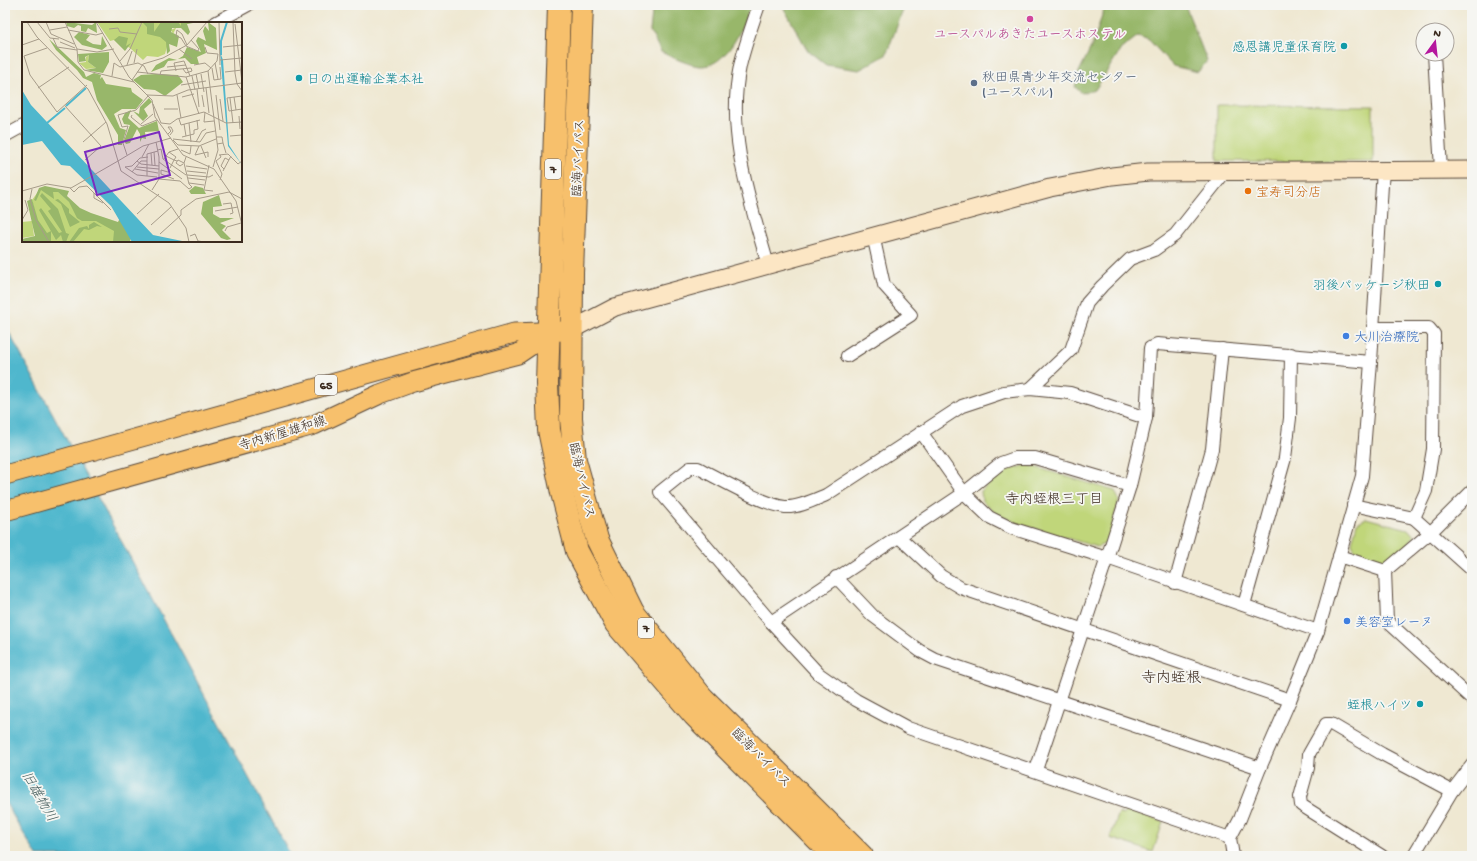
<svg xmlns="http://www.w3.org/2000/svg" width="1477" height="861" font-family="'Gochi Hand','Klee One',sans-serif">
<rect width="100%" height="100%" fill="#f6f6f2"/>
<filter id="ink" filterUnits="userSpaceOnUse"><feTurbulence type="fractalNoise" baseFrequency=".025" numOctaves="2"/><feDisplacementMap in="SourceGraphic" scale="8" xChannelSelector="R" yChannelSelector="G"/><feConvolveMatrix kernelMatrix="1 2 1 2 8 2 1 2 1" color-interpolation-filters="sRGB"/></filter>
<filter id="wash" filterUnits="userSpaceOnUse"><feTurbulence type="fractalNoise" baseFrequency=".012" numOctaves="4" result="noise"/><feDisplacementMap in="SourceGraphic" scale="16" xChannelSelector="R" yChannelSelector="G"/><feGaussianBlur stdDeviation="0.9" result="paint"/><feColorMatrix in="noise" values="0 0 0 0 0 0 0 0 0 0 0 0 0 0 0 0 0 1.4 0 .05"/><feComposite in="paint" operator="in"/></filter>
<g filter="url(#wash)">
<rect width="100%" height="100%" fill="#efe8d2"/>
<g fill="#c0d67a" stroke="#7e804c">
<polygon points="1217,105 1373,106 1373,162 1217,161"/>
<polygon points="1028,465 1115,491 1119,500 1107,543 1097,547 1020,524 996,514 982,501 981,491 1003,471"/>
<polygon points="1366,518 1408,529 1414,536 1405,549 1383,562 1357,555 1352,543 1357,523"/>
<polygon points="1126,810 1163,822 1153,852 1110,838 1119,813 1124,815"/>
</g>
<g fill="#98b76a" stroke="#6a7044">
<path d="M 653,5 L 751,5 C 743,26 729,64 703,66 C 692,67 672,57 661,52 L 650,31 Z"/>
<polygon points="782,5 905,5 886,55 859,70 826,65 808,51"/>
<polygon points="1105,5 1185,5 1207,61 1198,72 1173,66 1149,40 1138,36 1121,49 1095,90 1082,93 1075,87 1079,72 1094,41"/>
</g>
<polygon fill="#4fb7cd" stroke="#457076" points="5,325 291,856 37,856 5,802"/>
</g>
<g filter="url(#ink)">
<g fill="none" stroke-linecap="round" stroke-linejoin="round">
<defs>
<g id="street">
<path d="M 759,5 C 752,25 745,45 740,66 C 726,133 750,201 768,265"/>
<polyline points="215,23 248,5"/>
<polyline points="1434,54 1441,169"/>
<polyline points="5,136 23,126"/>
<polyline points="847,356 911,315 884,285 873,235"/>
<polyline points="1030,389 1071,350 1087,303 1102,286 1130,259 1154,250 1175,235 1225,172"/>
<path d="M 1146,418 L 1070,393 L 1030,389 L 1004,392 L 962,406 L 826,495 C 814,500 798,508 785,507 C 764,505 718,478 698,468 L 690,468 L 660,492 L 771,622 L 819,674 L 856,700 L 908,728 L 1230,838"/>
<polyline points="921,432 964,493 989,517 1011,528 1107,558 1318,631"/>
<polyline points="1353,505 1414,518 1426,491 1433,449 1434,334 1429,328 1373,328"/>
<polyline points="1414,518 1472,570"/>
<polyline points="899,537 941,576 961,588 1290,700"/>
<polyline points="1339,556 1385,571"/>
<polyline points="1385,571 1387,621 1472,699"/>
<polyline points="1385,571 1431,532 1472,491"/>
<polyline points="836,577 873,616 920,651 935,659 1260,768"/>
<polyline points="1175,583 1212,449 1222,349"/>
<polyline points="1244,605 1285,458 1290,418 1291,354"/>
<polyline points="771,622 964,493 1001,463 1015,458 1035,458 1130,486"/>
<polyline points="1036,770 1107,558 1130,486 1146,418 1150,348 1157,344 1371,362"/>
<polyline points="1233,856 1230,838 1240,819 1260,768 1290,700 1318,631 1362,476 1371,362 1383,169"/>
<polyline points="1382,856 1301,805 1300,797 1308,768 1309,754 1326,724 1331,724 1382,754 1452,791"/>
<polyline points="1413,856 1452,791 1472,765"/>
</g>
<polyline id="secondary" points="571,330 615,307 1050,188 1112,176 1148,172 1472,170"/>
<g id="primary">
<polyline points="5,475 514,333 564,331"/>
<polyline points="5,511 314,425 380,394 413,382 518,354 549,333"/>
</g>
<g id="highway">
<polyline points="559,5 547,383 549,430 562,493 577,551 616,624 694,715 834,856"/>
<polyline points="582,5 572,273 571,418 575,460 597,539 633,612 702,697 862,856"/>
</g>
</defs>
<use href="#street" stroke="#564639" stroke-width="14"/>
<use href="#secondary" stroke="#564639" stroke-width="19"/>
<use href="#primary" stroke="#564639" stroke-width="21"/>
<use href="#highway" stroke="#564639" stroke-width="24"/>
<use href="#street" stroke="#fff" stroke-width="12"/>
<use href="#secondary" stroke="#fce6c4" stroke-width="17"/>
<use href="#primary" stroke="#f7c06c" stroke-width="19"/>
<use href="#highway" stroke="#f7c06c" stroke-width="22"/>
</g>
</g>
<circle fill="#d1479c" stroke="#f6f6f2" stroke-width="1.5" cx="1030" cy="19" r="4"/>
<g fill="#0f9aa8" stroke="#f6f6f2" stroke-width="1.5">
<circle cx="1344" cy="46" r="4"/>
<circle cx="299" cy="78" r="4"/>
<circle cx="1438" cy="284" r="4"/>
<circle cx="1420" cy="704" r="4"/>
</g>
<circle fill="#5c6f8a" stroke="#f6f6f2" stroke-width="1.5" cx="974" cy="83" r="4"/>
<circle fill="#e8710a" stroke="#f6f6f2" stroke-width="1.5" cx="1248" cy="191" r="4"/>
<g fill="#3f7fe0" stroke="#f6f6f2" stroke-width="1.5">
<circle cx="1346" cy="336" r="4"/>
<circle cx="1347" cy="621" r="4"/>
</g>
<g text-anchor="middle" stroke-width="3.5" stroke-linejoin="round" paint-order="stroke">
<g fill="#f6f6f2" stroke="#73675e" stroke-width="1">
<rect x="545" y="159" width="16" height="20" rx="3"/>
<rect x="315" y="375" width="22" height="20" rx="3"/>
<rect x="638" y="618" width="16" height="20" rx="3"/>
</g>
<g font-size="12" font-weight="bold" fill="#3b2a1e">
<text x="553" y="173">7</text>
<text x="326" y="389">65</text>
<text x="646" y="632">7</text>
</g>
<g font-size="13" fill="#b23c85" stroke="#f6f6f2">
<text x="1030" y="38">ユースパルあきたユースホステル</text>
</g>
<g font-size="13" fill="#0d838f" stroke="#f6f6f2" text-anchor="end">
<text x="1336" y="51">感恩講児童保育院</text>
<text x="307" y="83" text-anchor="start">日の出運輸企業本社</text>
<text x="1430" y="289">羽後パッケージ秋田</text>
<text x="1412" y="709">蛭根ハイツ</text>
</g>
<g font-size="13" fill="#4e5e75" stroke="#f6f6f2" text-anchor="start">
<text x="982" y="81">秋田県青少年交流センター<tspan x="982" dy="15">(ユースパル)</tspan></text>
</g>
<g font-size="13" fill="#3b2a1e" stroke="#f6f6f2">
<text transform="translate(577 158) rotate(-88)" y="5">臨海バイパス</text>
<text transform="translate(282 432) rotate(-17)" y="5">寺内新屋雄和線</text>
<text transform="translate(583 480) rotate(77)" y="5">臨海バイパス</text>
<text transform="translate(762 757) rotate(45)" y="5">臨海バイパス</text>
</g>
<g font-size="13" fill="#c56008" stroke="#f6f6f2" text-anchor="start">
<text x="1256" y="196">宝寿司分店</text>
</g>
<g font-size="13" fill="#366cbe" stroke="#f6f6f2" text-anchor="start">
<text x="1354" y="341">大川治療院</text>
<text x="1355" y="626">美容室レーヌ</text>
</g>
<g font-size="14" fill="#3b2a1e" stroke="#f6f6f2">
<text x="1054" y="503">寺内蛭根三丁目</text>
</g>
<g font-size="14" font-style="italic" fill="#425b5b" stroke="#f6f6f2">
<text transform="translate(40 796) rotate(60)" y="5">旧雄物川</text>
</g>
<g font-size="15" fill="#3b2a1e" stroke="#f6f6f2">
<text x="1171" y="682">寺内蛭根</text>
</g>
</g>
<g transform="translate(22 22)">
<rect width="220" height="220" fill="#efe8d2"/>
<path d="M 75,0 L 171,0 L 154,6 L 151,12 L 149,8 L 153,6 L 150,6 L 143,32 L 136,35 L 125,34 L 121,38 L 108,26 L 92,18 L 88,19 ZM 67,33 L 66,40 L 74,46 L 64,47 L 57,41 L 64,40 L 64,35 ZM 18,167 L 34,168 L 54,186 L 74,194 L 95,211 L 97,220 L 25,220 L 15,198 L 10,178 ZM 10,199 L 12,214 L 0,216 L 0,200 Z" fill="#c0d67a"/>
<path d="M 44,0 L 70,3 L 74,0 L 75,11 L 66,6 L 64,10 L 59,9 L 59,4 L 56,3 L 52,6 L 45,4 ZM 132,0 L 132,10 L 139,0 L 156,0 L 159,4 L 159,0 L 171,1 L 165,2 L 168,10 L 166,13 L 159,6 L 150,6 L 149,10 L 157,14 L 155,25 L 147,22 L 148,29 L 145,32 L 144,20 L 138,15 L 125,12 L 125,5 L 121,1 ZM 186,0 L 194,6 L 195,28 L 182,22 L 184,31 L 175,35 L 177,42 L 169,42 L 163,36 L 156,37 L 161,34 L 165,25 L 179,30 L 174,19 L 176,15 L 184,19 L 181,9 L 183,4 L 187,9 ZM 57,10 L 68,13 L 64,18 L 71,22 L 79,23 L 80,14 L 85,24 L 80,28 L 60,23 L 52,15 ZM 97,14 L 106,16 L 104,24 L 109,21 L 103,29 L 92,18 ZM 27,17 L 62,50 L 64,55 L 72,51 L 79,53 L 78,57 L 80,55 L 84,62 L 109,66 L 110,70 L 121,78 L 114,87 L 100,87 L 92,92 L 98,106 L 104,108 L 100,123 L 96,123 L 96,113 L 75,78 L 70,60 L 61,56 L 55,48 L 34,28 ZM 87,30 L 87,40 L 81,51 L 63,48 L 74,46 L 66,40 L 67,33 L 63,35 L 64,39 L 57,40 L 56,32 ZM 147,36 L 155,38 L 146,39 L 142,45 L 129,50 L 134,43 ZM 134,52 L 156,53 L 161,60 L 143,74 L 133,68 L 122,67 L 111,58 L 119,53 ZM 127,76 L 130,80 L 122,87 L 126,94 L 121,99 L 111,89 L 117,92 L 118,85 ZM 109,88 L 106,96 L 117,106 L 135,99 L 137,109 L 123,110 L 124,117 L 120,116 L 118,120 L 118,112 L 115,107 L 108,121 L 104,122 L 102,119 L 108,103 L 102,102 L 100,97 L 103,91 ZM 23,164 L 47,169 L 45,174 L 58,186 L 69,191 L 96,200 L 98,196 L 109,216 L 108,220 L 91,220 L 92,209 L 74,199 L 60,199 L 55,196 L 47,180 L 36,170 L 31,170 L 32,177 L 19,168 L 14,179 L 12,178 L 17,166 ZM 173,164 L 181,166 L 184,172 L 169,172 L 167,169 ZM 20,171 L 36,187 L 44,211 L 47,212 L 49,207 L 44,220 L 41,220 L 39,213 L 34,218 L 17,188 L 19,186 L 37,211 L 40,210 L 26,189 L 29,187 L 18,174 ZM 197,173 L 200,184 L 191,185 L 191,192 L 198,196 L 212,196 L 198,201 L 204,204 L 200,208 L 209,217 L 205,218 L 199,216 L 179,192 L 181,180 ZM 10,177 L 16,198 L 25,211 L 29,209 L 29,220 L 0,220 L 0,217 L 13,214 L 5,179 ZM 36,177 L 47,187 L 47,191 L 58,200 L 48,205 L 39,182 L 33,178 ZM 72,200 L 80,205 L 75,204 L 67,208 L 62,207 L 51,220 L 47,220 L 57,206 L 65,204 L 67,207 L 67,203 Z" fill="#98b76a"/>
<path d="M 198,30 L 201,38 L 207,123 L 220,143 L 206,124 ZM 0,68 L 9,83 L 131,213 L 165,220 L 110,220 L 89,184 L 48,144 L 39,143 L 20,119 L 0,123 Z" fill="#4fb7cd"/>
<path fill="none" stroke="#4fb7cd" stroke-width="2" d="M 199,33 L 199,19 L 205,0M 44,84 L 64,66M 25,101 L 43,86"/>
<path fill="none" stroke="#a79c8a" stroke-width="1" d="M 5,0 L 15,15 L 66,67 L 85,102 L 99,149 L 147,181 L 164,206 L 167,220M 15,0 L 28,16 L 37,17M 24,0 L 29,12 L 52,22M 43,0 L 55,27 L 56,40 L 62,48 L 112,60M 74,0 L 107,55 L 130,78 L 133,95 L 161,133 L 192,147 L 214,179 L 220,203M 197,0 L 198,43M 211,0 L 213,51 L 215,62 L 220,69M 213,2 L 220,60M 87,7 L 96,6 L 98,10 L 115,12M 28,8 L 45,5M 46,8 L 74,13 L 81,11M 31,16 L 35,25 L 55,28M 38,20 L 53,26M 0,23 L 17,17M 165,23 L 160,12 L 155,8 L 154,14 L 159,16 L 164,24 L 176,29 L 177,27 L 169,18M 201,25 L 220,23M 25,26 L 2,34 L 8,53 L 35,90 L 65,63M 55,27 L 75,30 L 92,27M 157,27 L 170,37M 198,38 L 220,36M 98,39 L 108,27 L 120,0M 112,41 L 115,27M 193,41 L 196,57M 105,43 L 110,29M 172,43 L 183,41 L 189,46M 145,45 L 164,43M 190,46 L 192,58 L 199,57 L 198,45M 154,49 L 152,41 L 162,39 L 168,54M 186,49 L 196,128 L 191,145M 115,50 L 164,55 L 186,49 L 195,39 L 196,32 L 185,31 L 183,25M 203,50 L 220,48M 174,52 L 177,67M 179,52 L 182,70M 138,53 L 139,49 L 169,46 L 170,49 L 164,51 L 161,47M 90,54 L 92,41 L 98,45 L 116,41 L 122,44 L 126,52M 170,54 L 173,68M 164,55 L 177,92M 110,58 L 121,42 L 141,36 L 165,23 L 185,0M 159,63 L 184,59M 16,66 L 47,45M 184,66 L 187,91M 175,67 L 177,85M 125,73 L 151,74 L 166,68 L 220,61M 155,73 L 159,96M 180,73 L 182,85M 194,73 L 198,108M 220,74 L 205,76 L 207,89 L 220,87M 160,75 L 172,72M 212,75 L 214,88M 208,76 L 211,101M 198,77 L 201,99M 131,82 L 139,101M 43,84 L 79,124 L 63,138M 142,87 L 156,87M 183,90 L 182,100 L 192,99M 110,93 L 109,95 L 120,104 L 135,98M 217,94 L 218,107M 157,97 L 159,103 L 178,98M 139,101 L 148,102 L 155,97 L 182,90 L 204,101 L 220,100M 167,101 L 169,120M 119,102 L 131,92M 162,102 L 164,114M 146,112 L 149,109 L 146,105 L 149,105 L 151,109 L 148,113M 208,114 L 220,113M 160,115 L 172,112 L 172,108 L 176,107 L 175,98M 194,115 L 200,115 L 201,121M 151,117 L 178,120 L 184,111 L 193,109M 151,118 L 156,123 L 177,124 L 194,117M 61,120 L 84,100M 134,120 L 137,135 L 137,157M 174,120 L 180,109 L 184,107M 195,122 L 201,121 L 204,131M 177,124 L 173,133 L 186,130 L 186,135M 179,124 L 184,136M 136,128 L 139,127 L 141,137M 159,128 L 168,132 L 169,124M 132,130 L 133,143M 129,131 L 130,143M 105,133 L 101,121 L 106,104 L 100,105 L 96,93 L 114,88 L 126,74M 197,133 L 206,132 L 216,142 L 220,139M 198,133 L 199,135 L 194,139 L 200,152 L 198,158M 144,134 L 152,138 L 154,135 L 147,130M 120,135 L 127,122M 141,137 L 164,153M 142,137 L 147,130 L 156,127M 96,139 L 121,124 L 149,116M 115,139 L 119,142 L 137,144M 137,140 L 160,157M 161,142 L 158,144 L 154,141 L 156,138 L 162,141M 187,143 L 182,168 L 191,169M 164,144 L 185,147M 103,145 L 115,153 L 135,155M 103,145 L 110,144 L 118,136 L 126,135M 115,145 L 137,147M 148,146 L 152,138 L 155,139M 113,147 L 136,151M 202,147 L 199,144 L 203,136 L 207,138M 165,149 L 184,151M 201,149 L 209,134M 110,150 L 119,139 L 125,139M 146,150 L 139,148 L 139,152 L 152,157M 165,153 L 187,155 L 191,153M 125,154 L 125,132 L 136,129M 166,156 L 183,158M 137,157 L 158,159 L 167,167 L 170,165 L 167,162 L 162,141 L 164,135M 167,161 L 182,163M 48,166 L 52,170 L 57,165 L 65,164 L 89,188M 10,167 L 8,177 L 14,198 L 27,220M 130,168 L 137,157M 0,169 L 25,162 L 49,166 L 96,139M 72,171 L 72,176 L 81,181M 201,182 L 209,181 L 211,191 L 208,192M 193,189 L 216,185M 115,192 L 137,172M 0,198 L 6,188 L 3,178M 129,203 L 149,185M 203,209 L 205,205 L 219,201M 138,212 L 159,193 L 159,188 L 174,177 L 207,170 L 220,177M 168,214 L 173,212 L 176,219 L 183,220"/>
<path fill="#7b2cbf" fill-opacity="0.15" stroke="#7b2cbf" stroke-width="2" d="M 137,110 L 148,153 L 75,173 L 63,130 Z"/>
<rect width="220" height="220" fill="none" stroke="#3b2a1e" stroke-width="2"/>
</g>
<rect width="1477" height="861" fill="none" stroke="#f6f6f2" stroke-width="20"/>
<g transform="translate(1435 42) rotate(15)"><circle r="19" fill="#f6f6f2" stroke="#aba49d"/>
<path d="M0-3L7 15L0 10L-7 15Z" fill="#b5179e"/>
<text y="-6" font-size="11" font-weight="bold" text-anchor="middle" fill="#3b2a1e">N</text>
</g>
</svg>
